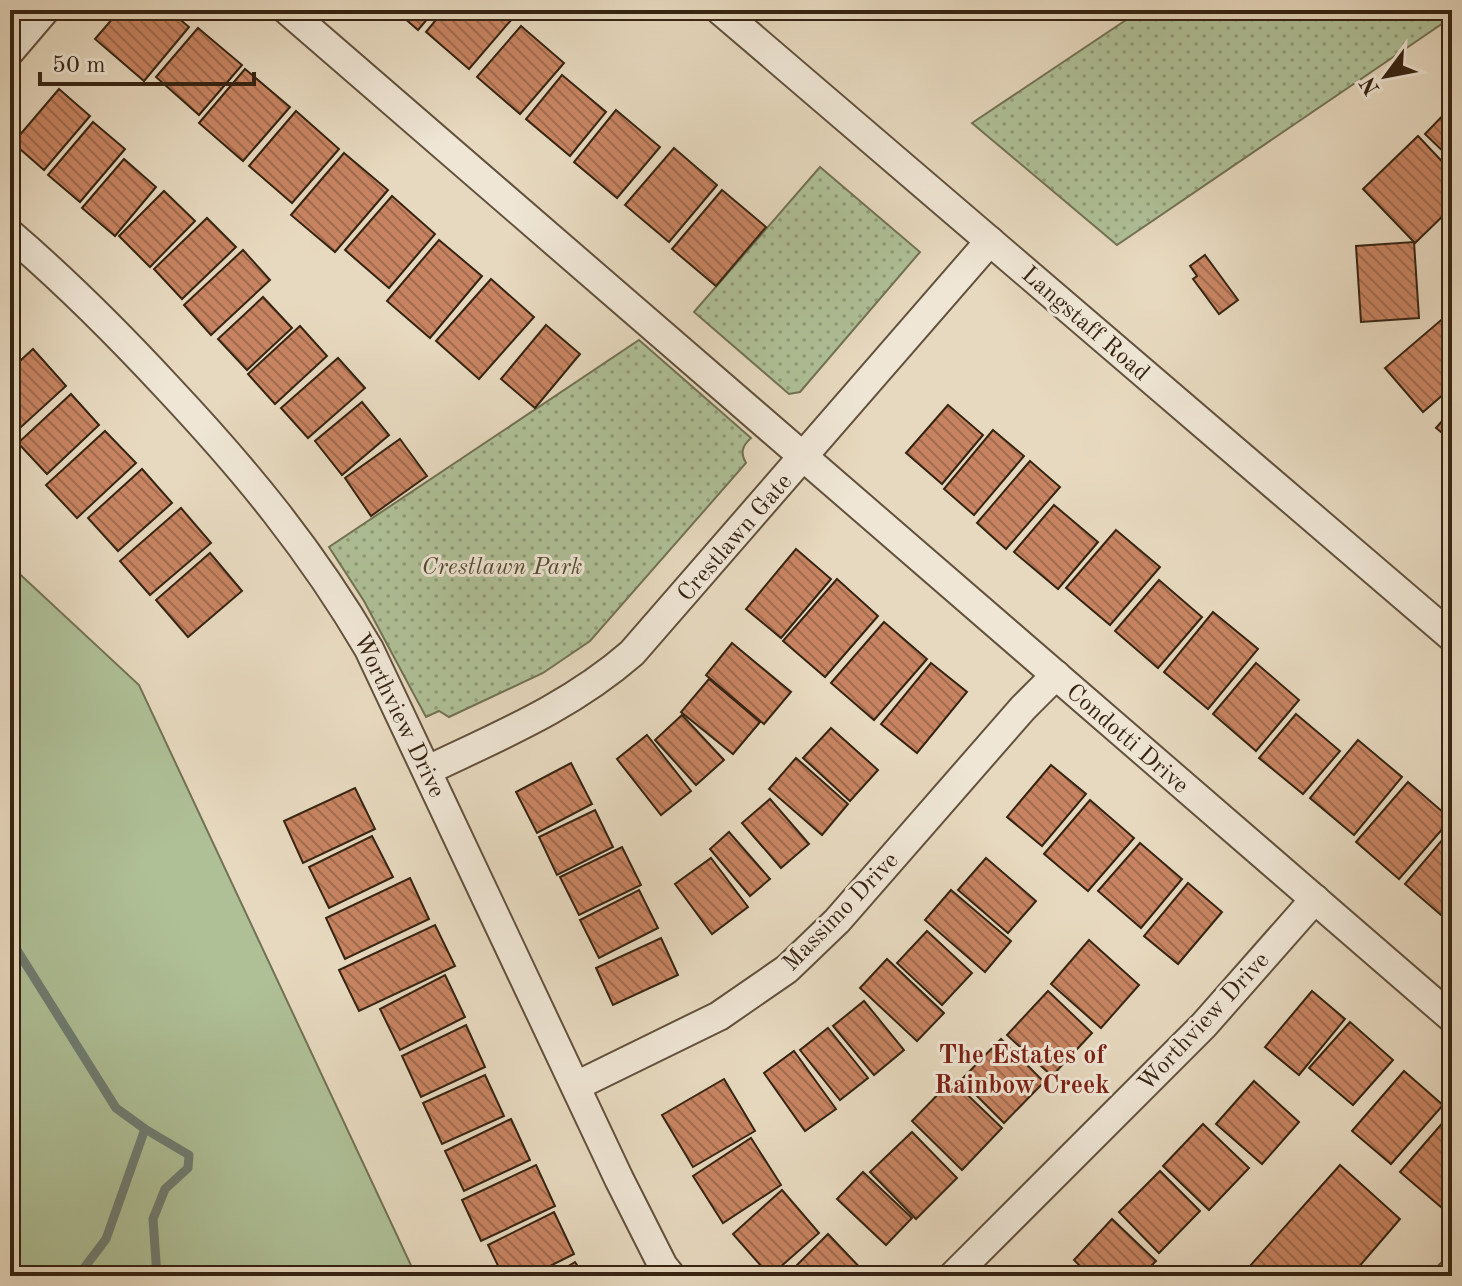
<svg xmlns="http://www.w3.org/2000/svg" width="1462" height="1286" font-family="'Old Standard TT',serif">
<defs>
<pattern id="park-dots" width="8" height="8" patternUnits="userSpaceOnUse" patternTransform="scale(2)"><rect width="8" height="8" fill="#afc097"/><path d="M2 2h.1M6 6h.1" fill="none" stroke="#8f9c7a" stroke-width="1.8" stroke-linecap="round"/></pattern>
<pattern id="building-back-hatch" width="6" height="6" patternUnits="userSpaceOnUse" patternTransform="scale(2)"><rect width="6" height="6" fill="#c88462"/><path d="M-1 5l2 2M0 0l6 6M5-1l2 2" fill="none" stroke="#a36c4f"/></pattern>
</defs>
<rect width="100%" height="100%" fill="#e7d9bf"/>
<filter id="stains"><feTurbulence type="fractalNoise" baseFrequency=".0025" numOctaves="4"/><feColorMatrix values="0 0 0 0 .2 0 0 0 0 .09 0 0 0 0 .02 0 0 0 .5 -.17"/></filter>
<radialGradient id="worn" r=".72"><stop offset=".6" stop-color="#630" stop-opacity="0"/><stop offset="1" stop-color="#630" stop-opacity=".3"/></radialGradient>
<polygon fill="#afc097" stroke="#727254" stroke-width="2" points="10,565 139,685 416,1276 10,1276"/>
<g fill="url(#park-dots)" stroke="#727254" stroke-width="2">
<polygon points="1141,10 1452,10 1452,17 1117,245 972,123"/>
<polygon points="820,167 920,252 800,392 789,394 694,312"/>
<path d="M 639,340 L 751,438 C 742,446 740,453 746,463 L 590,641 L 543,673 L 449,717 L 439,711 L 426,717 L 364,601 L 329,547 Z"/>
</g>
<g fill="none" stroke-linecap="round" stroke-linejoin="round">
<g stroke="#707e73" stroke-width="9">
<polyline points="10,939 116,1108 145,1129 189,1155 188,1168 165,1189 153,1219 157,1276"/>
<polyline points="78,1276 106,1239 145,1129"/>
</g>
</g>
<g fill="url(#building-back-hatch)" stroke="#362412" stroke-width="2">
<polygon points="120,10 169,10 189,27 144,81 95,39"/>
<polygon points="395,10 435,10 418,30"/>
<polygon points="444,10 516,10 518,12 469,69 426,32"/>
<polygon points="521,26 564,63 520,114 477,77"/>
<polygon points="198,28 242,65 199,115 156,77"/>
<polygon points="245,69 290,107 243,161 199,123"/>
<polygon points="562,75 606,112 570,156 526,119"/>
<polygon points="59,89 90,116 44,170 13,143"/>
<polygon points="1452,106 1452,160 1425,134"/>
<polygon points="616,110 660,147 617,198 574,162"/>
<polygon points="296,111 339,149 292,203 249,166"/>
<polygon points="93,122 125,149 80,202 48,175"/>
<polygon points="1418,136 1452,172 1452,207 1415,243 1363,189"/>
<polygon points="674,148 717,185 669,242 625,205"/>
<polygon points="344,153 388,190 335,252 291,215"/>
<polygon points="124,159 156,187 115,236 82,208"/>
<polygon points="722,190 766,227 716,286 672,249"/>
<polygon points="164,191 195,221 150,267 119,236"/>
<polygon points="392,196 435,234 389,288 345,250"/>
<polygon points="207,218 236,247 182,299 154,269"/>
<polygon points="439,240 482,276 430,338 387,301"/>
<polygon points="1414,242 1419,318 1361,322 1356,246"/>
<polygon points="243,250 270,280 211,335 184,305"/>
<polygon points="1205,255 1238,300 1219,314 1193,279 1197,276 1190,266"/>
<polygon points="491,279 534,317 479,379 436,341"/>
<polygon points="263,297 292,328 247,370 218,339"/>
<polygon points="1447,315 1452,320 1452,387 1423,412 1385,368"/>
<polygon points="546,325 580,354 535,408 501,379"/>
<polygon points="300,326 327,356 275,404 248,374"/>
<polygon points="33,349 66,386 10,437 10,370"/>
<polygon points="338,358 365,388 308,438 281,408"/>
<polygon points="71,394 99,425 47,474 18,443"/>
<polygon points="362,402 389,435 342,475 315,441"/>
<polygon points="948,405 983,435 942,484 906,453"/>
<polygon points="1452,410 1452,441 1436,428"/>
<polygon points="993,430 1024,456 974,515 944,489"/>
<polygon points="105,431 136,463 77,518 46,485"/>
<polygon points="400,439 427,476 371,516 345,478"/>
<polygon points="1030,461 1060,487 1006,549 977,523"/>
<polygon points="142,469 172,503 118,551 88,518"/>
<polygon points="1054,505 1098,542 1058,589 1014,552"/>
<polygon points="181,508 211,543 150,595 120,561"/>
<polygon points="1116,530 1160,567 1110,625 1066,588"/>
<polygon points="796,549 831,579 781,638 746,609"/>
<polygon points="210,553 242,591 188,637 156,600"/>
<polygon points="837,579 878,616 825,677 783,641"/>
<polygon points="1159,580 1202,617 1158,668 1115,631"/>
<polygon points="1213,612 1258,649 1208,709 1164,672"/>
<polygon points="884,622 927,659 874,720 831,683"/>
<polygon points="732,643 791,692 764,724 706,675"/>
<polygon points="931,663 967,692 917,753 881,724"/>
<polygon points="1256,663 1299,700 1256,751 1213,714"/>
<polygon points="709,679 760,722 733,754 681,712"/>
<polygon points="1296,714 1340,751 1303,794 1259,758"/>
<polygon points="682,715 724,760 696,785 655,740"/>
<polygon points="831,728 878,770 850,801 803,758"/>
<polygon points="647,735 691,791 661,815 617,759"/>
<polygon points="1358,740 1402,777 1354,835 1310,798"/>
<polygon points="796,758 848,804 822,835 769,789"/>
<polygon points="571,763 592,804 537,833 516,792"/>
<polygon points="1051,765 1086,794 1042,846 1007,817"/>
<polygon points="1408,782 1451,819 1399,879 1356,842"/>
<polygon points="355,788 375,829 303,863 284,821"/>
<polygon points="770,799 809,844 781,868 742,823"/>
<polygon points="1090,800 1134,838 1088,891 1044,854"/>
<polygon points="595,810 613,847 557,875 539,837"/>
<polygon points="729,832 770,879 750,896 710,849"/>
<polygon points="1448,833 1452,836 1452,916 1448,921 1405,884"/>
<polygon points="372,836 393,877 329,908 309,867"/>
<polygon points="1140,843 1182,879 1141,928 1098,891"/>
<polygon points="622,847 641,885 579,915 560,877"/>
<polygon points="711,858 748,907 712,934 675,884"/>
<polygon points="986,858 1036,901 1008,933 958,890"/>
<polygon points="410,878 429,919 345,959 326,918"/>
<polygon points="1188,883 1222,912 1178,964 1144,936"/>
<polygon points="639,890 658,928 599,958 580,920"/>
<polygon points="951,890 1011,941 985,972 925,920"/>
<polygon points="435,925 455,966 359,1011 339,970"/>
<polygon points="927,931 972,973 942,1005 897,963"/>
<polygon points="661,938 678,975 613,1005 596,968"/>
<polygon points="1089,940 1139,985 1101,1028 1051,984"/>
<polygon points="887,959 944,1013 917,1041 860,988"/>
<polygon points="445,975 465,1017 400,1050 380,1009"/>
<polygon points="1048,991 1092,1033 1052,1076 1007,1035"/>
<polygon points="1312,991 1345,1019 1299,1075 1265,1047"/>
<polygon points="864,1001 904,1050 874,1075 833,1026"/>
<polygon points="1350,1022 1393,1060 1353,1105 1309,1068"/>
<polygon points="466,1025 485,1067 421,1097 402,1056"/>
<polygon points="828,1028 868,1078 840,1100 800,1050"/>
<polygon points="1001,1039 1044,1082 1004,1123 961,1080"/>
<polygon points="794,1051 836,1109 805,1131 764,1073"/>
<polygon points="1404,1071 1443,1105 1391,1164 1352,1131"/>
<polygon points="485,1075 504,1116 442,1144 423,1103"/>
<polygon points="724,1079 755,1131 693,1167 662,1115"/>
<polygon points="952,1080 1002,1128 962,1170 912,1121"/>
<polygon points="1254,1081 1299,1122 1262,1164 1216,1124"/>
<polygon points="1452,1112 1452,1195 1441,1207 1400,1172"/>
<polygon points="511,1119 530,1160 464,1191 445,1151"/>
<polygon points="1203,1124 1249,1168 1209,1210 1163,1166"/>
<polygon points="912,1132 957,1178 916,1219 870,1172"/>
<polygon points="751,1138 781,1185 723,1223 693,1176"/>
<polygon points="536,1165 555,1206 481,1241 462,1200"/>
<polygon points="1340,1165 1400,1219 1351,1276 1241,1276"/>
<polygon points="1160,1171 1200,1211 1159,1253 1119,1212"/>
<polygon points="863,1172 912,1218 886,1245 837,1199"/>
<polygon points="782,1190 819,1233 770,1276 733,1234"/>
<polygon points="554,1212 574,1254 530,1276 503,1276 488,1245"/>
<polygon points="1112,1219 1156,1261 1141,1276 1090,1276 1074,1260"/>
<polygon points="828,1234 868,1276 786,1276"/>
<polygon points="575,1262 584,1276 552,1276"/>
</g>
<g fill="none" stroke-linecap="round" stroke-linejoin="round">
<defs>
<g id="minor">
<polyline points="287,10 1452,1018"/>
<polyline points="720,10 1452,637"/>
<polyline points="10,51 45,10"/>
<path d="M 10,234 C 66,282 118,334 168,388 C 246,471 311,550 369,649 L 619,1179 L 663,1266 L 671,1276"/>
<path d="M 428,770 C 501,735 570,707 632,653 L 990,241"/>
<polyline points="576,1086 719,1016 787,969 837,921 1023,708 1056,675"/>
<polyline points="953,1276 1204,1025 1315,899"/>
<polyline points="1449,1276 1452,1273"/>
</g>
</defs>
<use href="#minor" stroke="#62513d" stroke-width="32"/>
<use href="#minor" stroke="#efe6d5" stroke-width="28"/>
</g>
<g text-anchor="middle" stroke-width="6" stroke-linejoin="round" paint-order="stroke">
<g font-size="24" fill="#362412" stroke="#efe6d5">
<text transform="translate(1086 323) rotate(41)" y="8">Langstaff Road</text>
<text transform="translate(734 537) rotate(-49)" y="8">Crestlawn Gate</text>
<text transform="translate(400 715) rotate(64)" y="8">Worthview Drive</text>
<text transform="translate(1128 738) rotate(41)" y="8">Condotti Drive</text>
<text transform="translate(840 911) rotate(-46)" y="8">Massimo Drive</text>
<text transform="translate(1203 1021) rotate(-47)" y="8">Worthview Drive</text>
</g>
<g font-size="24" font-style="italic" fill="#544b33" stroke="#efe6d5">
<text x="502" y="574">Crestlawn Park</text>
</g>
<g font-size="26" font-weight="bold" fill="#7a1f14" stroke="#efe6d5">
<text x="1022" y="1063">The Estates of<tspan x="1022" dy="30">Rainbow Creek</tspan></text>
</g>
</g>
<rect width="1462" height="1286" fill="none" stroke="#e7d9bf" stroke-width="40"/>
<rect x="12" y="12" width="1438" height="1262" fill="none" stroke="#362412" stroke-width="4"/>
<rect x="20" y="20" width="1422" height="1246" fill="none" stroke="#362412" stroke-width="2"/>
<g transform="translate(1386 76) rotate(238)" stroke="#efe6d5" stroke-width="6" paint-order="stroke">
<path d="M0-6L14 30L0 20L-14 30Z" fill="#362412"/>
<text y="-12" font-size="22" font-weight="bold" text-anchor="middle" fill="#362412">N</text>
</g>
<path d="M40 72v12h214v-12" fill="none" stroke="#362412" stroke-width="4"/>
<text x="52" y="72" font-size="24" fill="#362412" stroke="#efe6d5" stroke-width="6" paint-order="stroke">50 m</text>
<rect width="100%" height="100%" filter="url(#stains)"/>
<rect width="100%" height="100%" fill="url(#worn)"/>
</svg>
